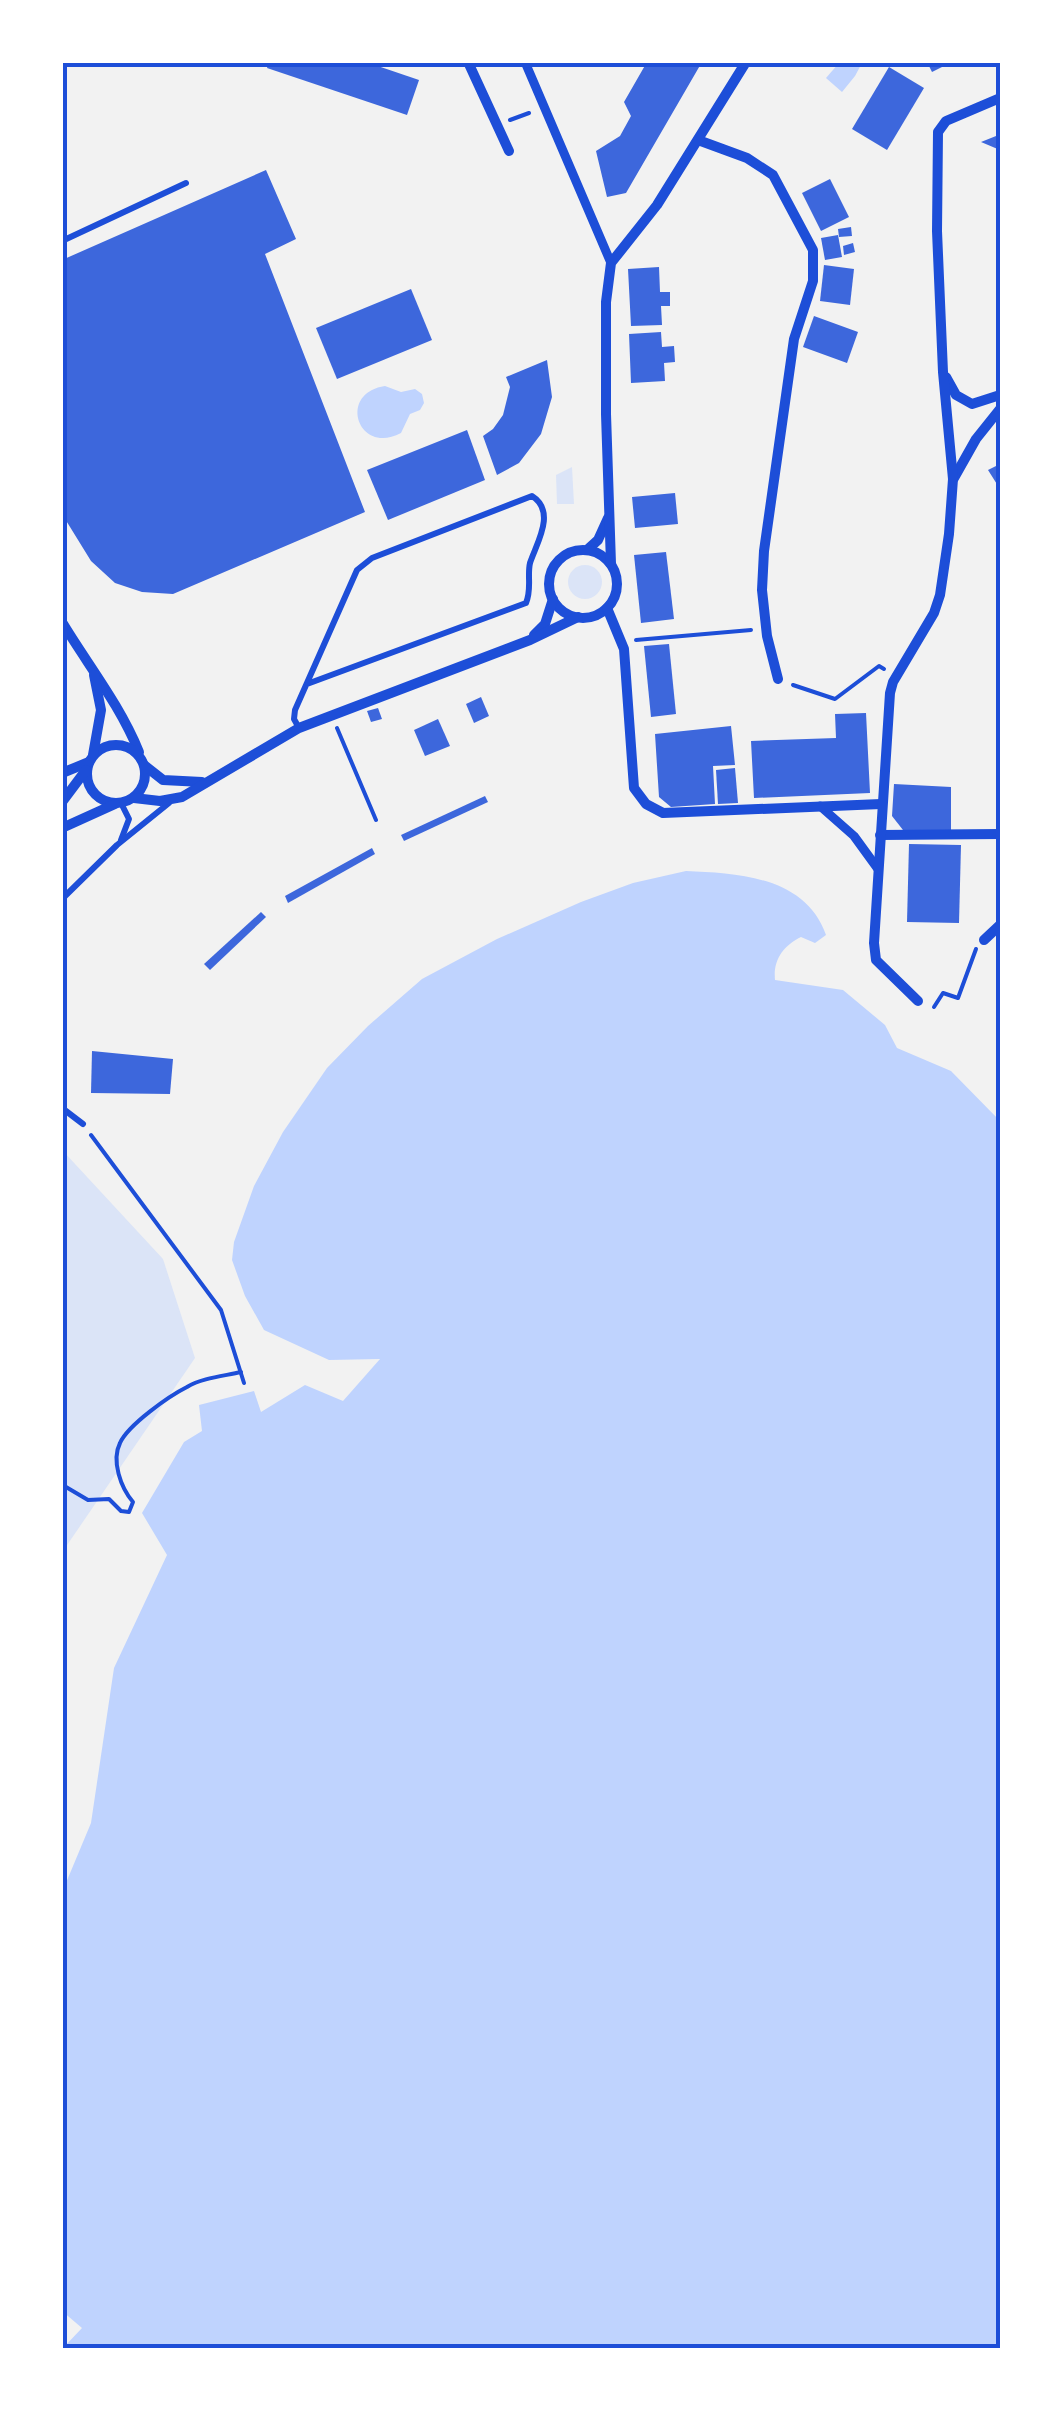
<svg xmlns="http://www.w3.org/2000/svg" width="1063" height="2411" font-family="'Noto Sans',sans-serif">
<rect width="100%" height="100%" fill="#f2f2f2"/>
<g fill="#dbe4f7">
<polygon points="572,467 574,504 557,504 556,475"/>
<circle cx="585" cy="582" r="17"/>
<polygon points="63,1151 163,1259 195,1358 63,1551"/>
</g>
<g fill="#bfd3fe">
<polygon points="839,63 862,63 855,76 842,92 826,78"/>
<path d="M 385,386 L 401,392 L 415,389 L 422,394 L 424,403 L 420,410 L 410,414 L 401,433 C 358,456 337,393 385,386 Z"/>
<path d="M 686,871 C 739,873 806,877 826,935 L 815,943 L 801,937 C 783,946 773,960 775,980 L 843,990 L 885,1025 L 897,1048 L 951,1071 L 1000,1121 L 1000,2348 L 63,2348 L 82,2328 L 62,2311 L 63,1890 L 91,1823 L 114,1668 L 167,1555 L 142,1513 L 184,1442 L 202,1431 L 199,1405 L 254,1391 L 261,1412 L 305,1385 L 343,1401 L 380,1359 L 329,1360 L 264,1330 L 245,1296 L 232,1260 L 234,1242 L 254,1186 L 283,1132 L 327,1068 L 368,1026 L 422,979 L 497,939 L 581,902 L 633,883 Z"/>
</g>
<g fill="#3d67dc">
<polygon points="269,62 366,62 419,80 407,115 267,68"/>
<polygon points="647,62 702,62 626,193 607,197 596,151 620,136 631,116 624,102"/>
<polygon points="927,62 952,62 932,72"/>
<polygon points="889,67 924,88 887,150 852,129"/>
<polygon points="996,136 1000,136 1000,150 981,142"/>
<polygon points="266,170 296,239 265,254 365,512 173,594 142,592 115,583 91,561 62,514 62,260"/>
<polygon points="830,179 849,217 821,231 802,193"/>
<polygon points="851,227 852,236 839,237 838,229"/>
<polygon points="838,235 842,257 825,260 821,238"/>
<polygon points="853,243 855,252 844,255 843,246"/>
<polygon points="824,265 854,269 850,305 820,301"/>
<polygon points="659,267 660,292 670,292 670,306 661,306 662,325 631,326 628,269"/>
<polygon points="411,289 432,340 337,379 316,328"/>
<polygon points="814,316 858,332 847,363 803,347"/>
<polygon points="661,332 662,347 674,346 675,362 664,363 665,381 631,383 629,334"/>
<polygon points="547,360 552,397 541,434 519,463 497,475 483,436 493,429 503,415 510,387 506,377"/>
<polygon points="467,430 485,480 388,520 367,470"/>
<polygon points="1000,453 1000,489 988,470 996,466"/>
<polygon points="675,493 678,524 635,528 632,497"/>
<polygon points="666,552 674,619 641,623 634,555"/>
<polygon points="669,644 676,714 651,717 644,646"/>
<polygon points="481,697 489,716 474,723 466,704"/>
<polygon points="378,708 382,719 371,722 367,711"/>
<polygon points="866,713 870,793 754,798 751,741 836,738 835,714"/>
<polygon points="438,719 450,746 425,756 414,730"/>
<polygon points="731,726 735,765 713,766 715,804 671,807 659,797 655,734"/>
<polygon points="735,768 738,803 718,804 716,770"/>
<polygon points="894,784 951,787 951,830 903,830 892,816"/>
<polygon points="485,796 488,802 404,841 401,835"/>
<polygon points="909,844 961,845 959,923 907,922"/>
<polygon points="372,848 375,854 288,903 285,896"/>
<polygon points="261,912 266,917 210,970 204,964"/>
<polygon points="92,1051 173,1059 170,1094 91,1093"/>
</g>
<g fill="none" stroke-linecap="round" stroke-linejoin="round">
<g stroke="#1d4ed8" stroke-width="4">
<polyline points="510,120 529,113"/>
<polyline points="636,640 751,630"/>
<polyline points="793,685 835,699 879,666 884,669"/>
<polyline points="337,728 376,820"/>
<polyline points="934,1007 943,993 958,998 976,949"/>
<polyline points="91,1135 221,1310 244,1383"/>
<polyline points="62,1282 62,1309"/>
<path d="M 62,1490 L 66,1487 L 88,1500 L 109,1499 L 121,1511 L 129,1512 L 133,1502 C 121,1488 111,1461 120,1443 C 128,1425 169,1396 187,1387 C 202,1378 224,1376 241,1372"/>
</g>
<g stroke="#1d4ed8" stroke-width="6">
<polyline points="62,241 186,183"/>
<path d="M 299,728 L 294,719 L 295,710 L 357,570 L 372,558 L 532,496 C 557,512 536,544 530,563 C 527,576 532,589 526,603 L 307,684"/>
<polyline points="121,840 129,819 121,803"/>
<polyline points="62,899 117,845 169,803"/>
<polyline points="62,1108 83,1124"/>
</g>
<g stroke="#1d4ed8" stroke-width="9">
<polyline points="525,62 611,263"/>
<polyline points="820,806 854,836 878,869"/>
</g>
<g stroke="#1d4ed8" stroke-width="10">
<polyline points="468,62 509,151"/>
<polyline points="698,140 747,158 773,175 813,250 813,281 794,339 764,551 762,590 767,636 778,679"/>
<polyline points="946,377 956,395 972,404 1000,395"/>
<polyline points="954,478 976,439 1000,409"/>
<polyline points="587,550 598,540 608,518"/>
<circle cx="583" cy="584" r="34"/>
<polyline points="611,564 606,414 606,302 611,263 657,205 746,62"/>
<polyline points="607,608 624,649 634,788 646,804 663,813 881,804"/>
<path d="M 62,622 C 88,665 120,705 139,752"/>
<polyline points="534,635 545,624 553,599"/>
<circle cx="116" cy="774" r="29"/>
<polyline points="93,755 101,710 94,675"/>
<polyline points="144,765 163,780 202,782"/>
<polyline points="62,773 89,762"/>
<polyline points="134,798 160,801 182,797 299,728 530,640 578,617"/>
<polyline points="62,802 86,770"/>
<polyline points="62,828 115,804"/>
<polyline points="880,835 1000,834"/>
<polyline points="984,940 1000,925"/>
<polyline points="918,1001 876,960 874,943 890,693 893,682 934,613 940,595 949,534 953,479 943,372 937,231 938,132 946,121 1000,98"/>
</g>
</g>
<rect width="1063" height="2411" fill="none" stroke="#ffffff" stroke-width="130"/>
<rect x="65" y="65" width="933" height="2281" fill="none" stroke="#1d4ed8" stroke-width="4"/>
</svg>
